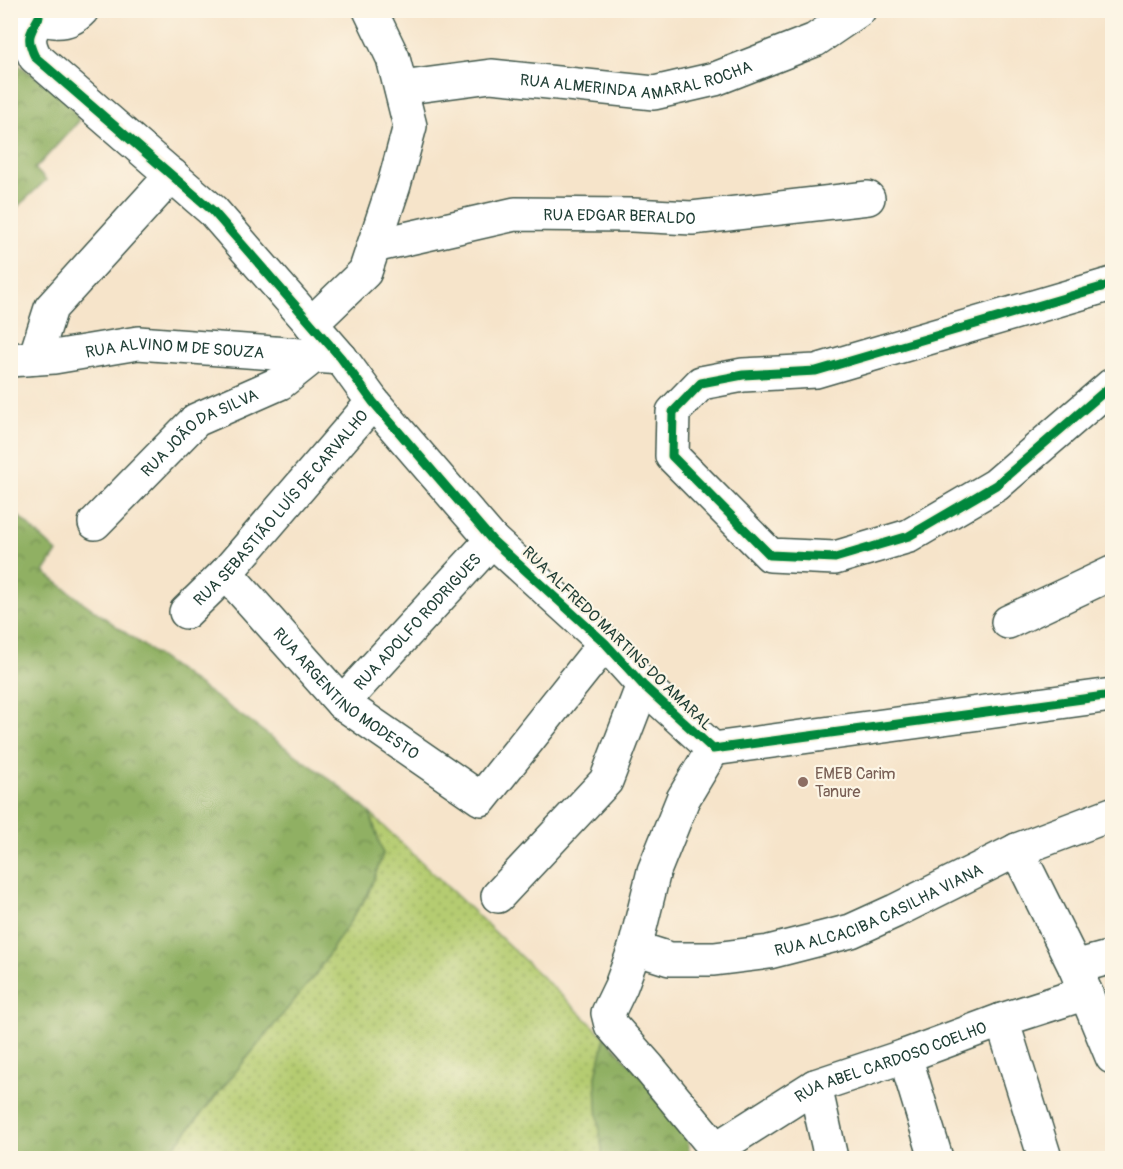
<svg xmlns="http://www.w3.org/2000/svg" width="1123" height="1169" font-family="Pangolin,sans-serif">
<defs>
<pattern id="grass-dots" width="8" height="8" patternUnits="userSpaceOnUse" patternTransform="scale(1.5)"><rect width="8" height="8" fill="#b5cc71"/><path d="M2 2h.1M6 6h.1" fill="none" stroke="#93a75e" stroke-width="1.8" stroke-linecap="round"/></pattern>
<pattern id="forest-crowns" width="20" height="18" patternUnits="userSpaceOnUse" patternTransform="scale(1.5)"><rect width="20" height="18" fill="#90b063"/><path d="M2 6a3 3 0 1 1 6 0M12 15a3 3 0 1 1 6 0" fill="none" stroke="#759052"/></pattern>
</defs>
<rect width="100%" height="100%" fill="#fcf5e5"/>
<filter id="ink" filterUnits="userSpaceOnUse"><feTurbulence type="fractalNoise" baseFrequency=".0167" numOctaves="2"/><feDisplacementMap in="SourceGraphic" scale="12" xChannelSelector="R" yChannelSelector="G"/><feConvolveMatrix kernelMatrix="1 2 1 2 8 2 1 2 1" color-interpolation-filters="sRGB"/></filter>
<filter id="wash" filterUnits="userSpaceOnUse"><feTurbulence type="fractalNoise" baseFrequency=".008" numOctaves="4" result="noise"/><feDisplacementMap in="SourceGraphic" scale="24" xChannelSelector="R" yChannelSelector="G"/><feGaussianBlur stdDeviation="1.35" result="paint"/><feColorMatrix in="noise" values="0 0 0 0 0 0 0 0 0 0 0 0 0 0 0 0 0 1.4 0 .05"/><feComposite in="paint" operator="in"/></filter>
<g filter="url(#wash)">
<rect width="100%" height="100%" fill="#f6e4ca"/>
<polygon fill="url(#grass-dots)" stroke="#6a8452" stroke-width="1.5" points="370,813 605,1037 596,1076 597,1106 603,1158 165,1158 315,975 368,894 383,854"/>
<g fill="url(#forest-crowns)" stroke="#58764c" stroke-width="1.5">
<path d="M 10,59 C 31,74 70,97 79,121 L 35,169 L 46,180 L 11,213 Z"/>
<polygon points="11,509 57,552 44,572 80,600 338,785 370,813 383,854 368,894 315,975 165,1158 11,1158"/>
<polygon points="605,1037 686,1125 690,1158 603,1158 597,1106 596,1076"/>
</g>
</g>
<g filter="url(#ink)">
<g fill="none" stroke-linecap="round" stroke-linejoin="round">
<defs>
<g id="minor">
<path d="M 31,10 C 47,24 67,26 82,10"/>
<path d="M 39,17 C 29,34 26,39 35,57 L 213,211 L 341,358 L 373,402 L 492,540 L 605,643 L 643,685 L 713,749 L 1112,695"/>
<path id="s1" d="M 401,88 L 491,76 L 654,93 L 715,79 L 815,40 L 859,10"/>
<path id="s2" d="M 374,246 L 515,214 L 632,215 L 692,218 L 868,198"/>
<polyline points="1112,284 816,371 743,375 701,383 673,412 672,456 770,555 835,558 909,536 996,485 1112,385"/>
<polyline points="311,324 365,272 394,185 410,126 393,58 370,10"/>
<polyline points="35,358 51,308 172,175"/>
<path id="s3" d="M 10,360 L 54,357 L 138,343 L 341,358"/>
<path id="s4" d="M 95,523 L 196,420 L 280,383 L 314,356"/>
<path id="s5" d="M 226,573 L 342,703 L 481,799 L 605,643"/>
<path id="s6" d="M 186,612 L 226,573 L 373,402"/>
<polyline points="1008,622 1112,573"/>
<path id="s7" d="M 342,703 L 492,540"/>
<polyline points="713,749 683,799 654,871 635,948 621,986 608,1013 611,1025 649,1068 716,1149 719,1158"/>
<polyline points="1017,850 1075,967 1112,1057"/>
<polyline points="498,896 606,781 643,685"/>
<path id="s8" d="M 635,948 L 670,959 L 714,959 L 769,952 L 851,931 L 895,911 L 1017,850 L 1112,814"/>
<polyline points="1075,967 1112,957"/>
<polyline points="1002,1020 1045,1158"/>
<polyline points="905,1056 936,1158"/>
<polyline points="815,1086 831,1158"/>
<path id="s9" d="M 711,1158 L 716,1149 L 815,1086 L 905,1056 L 1002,1020 L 1086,993"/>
</g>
</defs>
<use href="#minor" stroke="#3f564a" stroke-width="36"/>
<use href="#minor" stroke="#fff" stroke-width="33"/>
<defs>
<g id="cycleway">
<path d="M 39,17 C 29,34 26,39 35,57 L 213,211 L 341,358 L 373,402 L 492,540 L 605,643 L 643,685 L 713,749 L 1112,695"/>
<polyline points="1112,284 816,371 743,375 701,383 673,412 672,456 770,555 835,558 909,536 996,485 1112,385"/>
</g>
</defs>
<use href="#cycleway" stroke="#fcf5e5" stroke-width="13"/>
<use href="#cycleway" stroke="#00873e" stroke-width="9"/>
</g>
</g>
<circle fill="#8d6e63" stroke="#fcf5e5" stroke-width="2" cx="803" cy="782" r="6"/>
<g text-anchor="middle" stroke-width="4.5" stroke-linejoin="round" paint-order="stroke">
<g font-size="16" fill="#1f3d34" stroke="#fcf5e5">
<text dy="6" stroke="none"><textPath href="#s1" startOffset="238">RUA ALMERINDA AMARAL ROCHA</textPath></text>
<text dy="6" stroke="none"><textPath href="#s2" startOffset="249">RUA EDGAR BERALDO</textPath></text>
<text dy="6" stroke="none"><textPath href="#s3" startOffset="166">RUA ALVINO M DE SOUZA</textPath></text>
<text dy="6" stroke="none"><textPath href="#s4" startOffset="140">RUA JOÃO DA SILVA</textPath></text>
<text dy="6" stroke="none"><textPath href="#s6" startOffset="141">RUA SEBASTIÃO LUÍS DE CARVALHO</textPath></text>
<text dy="6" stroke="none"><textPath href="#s7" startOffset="111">RUA ADOLFO RODRIGUES</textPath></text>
<text transform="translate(618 638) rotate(44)" y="6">RUA ALFREDO MARTINS DO AMARAL</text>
<text dy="6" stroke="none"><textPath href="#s5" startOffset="171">RUA ARGENTINO MODESTO</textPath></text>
<text dy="6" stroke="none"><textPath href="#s8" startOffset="254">RUA ALCACIBA CASILHA VIANA</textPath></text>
<text dy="6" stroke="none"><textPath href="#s9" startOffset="207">RUA ABEL CARDOSO COELHO</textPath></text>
</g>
<g font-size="16" fill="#785e54" stroke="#fcf5e5" text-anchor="start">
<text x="815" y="779">EMEB Carim<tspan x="815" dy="18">Tanure</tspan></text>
</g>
</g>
<rect width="1123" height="1169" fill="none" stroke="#fcf5e5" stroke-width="36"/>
</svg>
